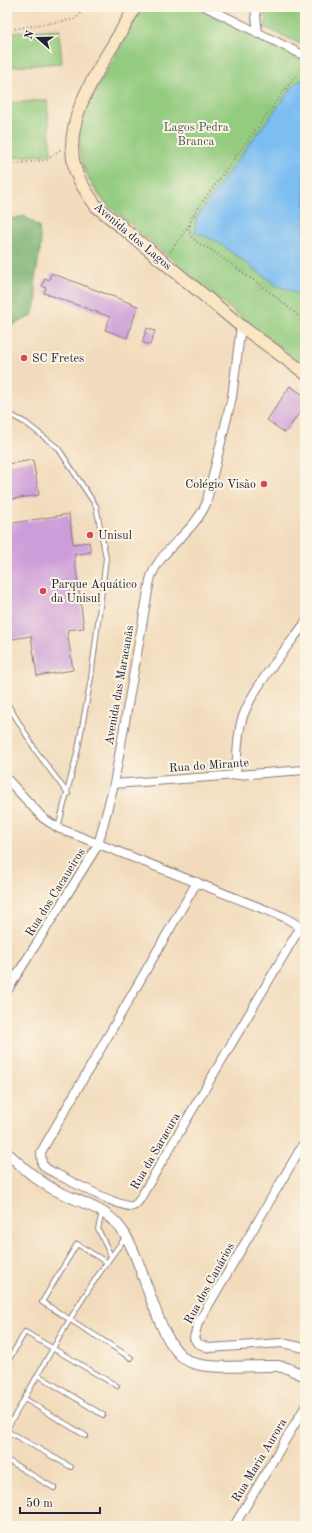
<svg xmlns="http://www.w3.org/2000/svg" width="312" height="1533" font-family="'Old Standard TT',serif">
<rect width="100%" height="100%" fill="#fcf5e5"/>
<filter id="ink" filterUnits="userSpaceOnUse"><feTurbulence type="fractalNoise" baseFrequency=".025" numOctaves="2"/><feDisplacementMap in="SourceGraphic" scale="8" xChannelSelector="R" yChannelSelector="G"/><feConvolveMatrix kernelMatrix="1 2 1 2 8 2 1 2 1" color-interpolation-filters="sRGB"/></filter>
<filter id="wash" filterUnits="userSpaceOnUse"><feTurbulence type="fractalNoise" baseFrequency=".012" numOctaves="4" result="noise"/><feDisplacementMap in="SourceGraphic" scale="16" xChannelSelector="R" yChannelSelector="G"/><feGaussianBlur stdDeviation="0.9" result="paint"/><feColorMatrix in="noise" values="0 0 0 0 0 0 0 0 0 0 0 0 0 0 0 0 0 1.4 0 .05"/><feComposite in="paint" operator="in"/></filter>
<g filter="url(#wash)">
<rect width="100%" height="100%" fill="#f2dbbc"/>
<g fill="#93cb7f" stroke="#5a765d">
<path d="M 142,7 L 197,7 L 305,62 L 305,365 L 251,326 L 105,203 C 82,173 73,149 84,112 Z"/>
<polygon points="264,7 305,7 305,46 266,28"/>
<polygon points="59,29 62,63 9,67 7,33"/>
<polygon points="47,100 51,154 7,158 7,103"/>
</g>
<polygon fill="#76af6e" stroke="#4c6854" points="24,216 39,226 41,245 35,280 37,298 32,316 7,328 7,220"/>
<polygon fill="#7cbef2" stroke="#4f7096" points="299,81 305,82 305,296 278,286 216,241 195,232 196,218 247,147 295,84"/>
<g id="blocks">
<g fill="#cd9dd9">
<polygon points="51,273 138,306 127,338 105,330 110,317 44,293 46,288 42,286 45,278 49,280"/>
<polygon points="147,328 155,331 150,345 142,342"/>
<polygon points="290,386 305,396 305,405 285,433 267,420"/>
<polygon points="33,460 39,495 7,500 7,464"/>
<polygon points="69,514 73,544 89,542 91,552 74,555 84,628 67,630 73,670 37,676 31,636 7,640 7,524"/>
</g>
</g>
</g>
<g filter="url(#ink)">
<use href="#blocks" fill-opacity="0" stroke="#8a7e7c" stroke-width="1"/>
<g fill="none" stroke-linecap="round" stroke-linejoin="round">
<defs>
<g id="service">
<polyline points="7,413 26,423 58,448 96,506 106,558 91,678 78,749 58,828"/>
<polyline points="7,703 36,751 68,794"/>
<polyline points="102,1212 98,1229 111,1256"/>
<polyline points="106,1262 77,1244 42,1302 131,1358"/>
<polyline points="7,1363 25,1332 117,1386"/>
<polyline points="38,1375 103,1415"/>
<polyline points="25,1399 86,1436"/>
<path d="M 7,1429 C 44,1365 79,1297 125,1238"/>
<polyline points="7,1431 71,1467"/>
<polyline points="7,1460 54,1488"/>
</g>
<g id="minor">
<polyline points="206,7 305,56"/>
<polyline points="255,7 258,34"/>
<path d="M 236,775 C 237,758 237,740 241,723 C 248,693 286,649 305,623"/>
<polyline points="7,779 43,818 58,828 284,917 304,929"/>
<polyline points="114,784 305,770"/>
<path d="M 197,882 L 41,1152 L 42,1164 L 47,1169 C 61,1176 121,1209 133,1206 C 137,1204 139,1201 141,1197 L 301,926"/>
<path d="M 7,991 L 98,845 L 114,784 L 150,580 C 159,549 193,534 206,504 L 232,397 L 241,326"/>
<polyline points="305,1141 198,1323 194,1338 197,1343 209,1348 282,1343 305,1348"/>
<polyline points="234,1526 305,1407"/>
</g>
<path id="tertiary" d="M 7,1153 C 22,1166 37,1181 55,1190 C 76,1201 101,1206 118,1225 C 146,1256 155,1350 193,1363 C 214,1370 254,1365 277,1366 L 287,1368 L 305,1376"/>
<path id="secondary" d="M 135,7 C 111,54 59,113 75,169 C 79,183 88,194 96,206 L 241,326 L 305,373"/>
</defs>
<use href="#service" stroke="#8a7e7c" stroke-width="6"/>
<use href="#minor" stroke="#8a7e7c" stroke-width="10"/>
<use href="#tertiary" stroke="#8a7e7c" stroke-width="12"/>
<use href="#secondary" stroke="#8a7e7c" stroke-width="14"/>
<g stroke="#8a7e7c" stroke-width="2" stroke-dasharray="1 3" stroke-linecap="butt">
<polyline points="7,30 76,19 84,7"/>
<polyline points="301,76 305,71"/>
<path d="M 305,77 L 299,76 L 294,78 L 289,84 L 201,204 L 191,219 L 189,232 C 194,241 200,245 210,249 L 270,292 L 305,321"/>
<polyline points="7,165 47,160 61,149"/>
<polyline points="170,252 189,225"/>
</g>
<use href="#service" stroke="#fff" stroke-width="4"/>
<use href="#minor" stroke="#fff" stroke-width="8"/>
<use href="#tertiary" stroke="#fff" stroke-width="10"/>
<use href="#secondary" stroke="#fbe6c4" stroke-width="12"/>
</g>
</g>
<g fill="#d1495b" stroke="#fcf5e5" stroke-width="1.5">
<circle cx="24" cy="358" r="4"/>
<circle cx="264" cy="484" r="4"/>
<circle cx="90" cy="535" r="4"/>
<circle cx="43" cy="591" r="4"/>
</g>
<g text-anchor="middle" stroke-width="4" stroke-linejoin="round" paint-order="stroke">
<g font-size="12" fill="#44554f" stroke="#fcf5e5">
<text x="196" y="131">Lagos Pedra<tspan x="196" dy="14">Branca</tspan></text>
</g>
<g font-size="12" fill="#22223b" stroke="#fcf5e5">
<text transform="translate(133 236) rotate(40)" y="4">Avenida dos Lagos</text>
<text transform="translate(119 685) rotate(-80)" y="4">Avenida das Maracanãs</text>
<text transform="translate(209 765) rotate(-4)" y="4">Rua do Mirante</text>
<text transform="translate(55 892) rotate(-58)" y="4">Rua dos Cacaueiros</text>
<text transform="translate(155 1151) rotate(-60)" y="4">Rua da Saracura</text>
<text transform="translate(209 1283) rotate(-61)" y="4">Rua dos Canários</text>
<text transform="translate(259 1460) rotate(-59)" y="4">Rua Maria Aurora</text>
</g>
<g font-size="12" fill="#22223b" stroke="#fcf5e5" text-anchor="start">
<text x="32" y="362">SC Fretes</text>
<text x="256" y="488" text-anchor="end">Colégio Visão</text>
<text x="98" y="539">Unisul</text>
<text x="51" y="588">Parque Aquático<tspan x="51" dy="14">da Unisul</tspan></text>
</g>
</g>
<rect width="312" height="1533" fill="none" stroke="#fcf5e5" stroke-width="24"/>
<g transform="translate(38 38) rotate(290)" stroke="#fcf5e5" stroke-width="3" paint-order="stroke">
<path d="M0-3L7 15L0 10L-7 15Z" fill="#22223b"/>
<text y="-6" font-size="11" font-weight="bold" text-anchor="middle" fill="#22223b">N</text>
</g>
<path d="M20 1507v6h80v-6" fill="none" stroke="#22223b" stroke-width="2"/>
<text x="26" y="1507" font-size="12" fill="#22223b" stroke="#fcf5e5" stroke-width="3" paint-order="stroke">50 m</text>
</svg>
